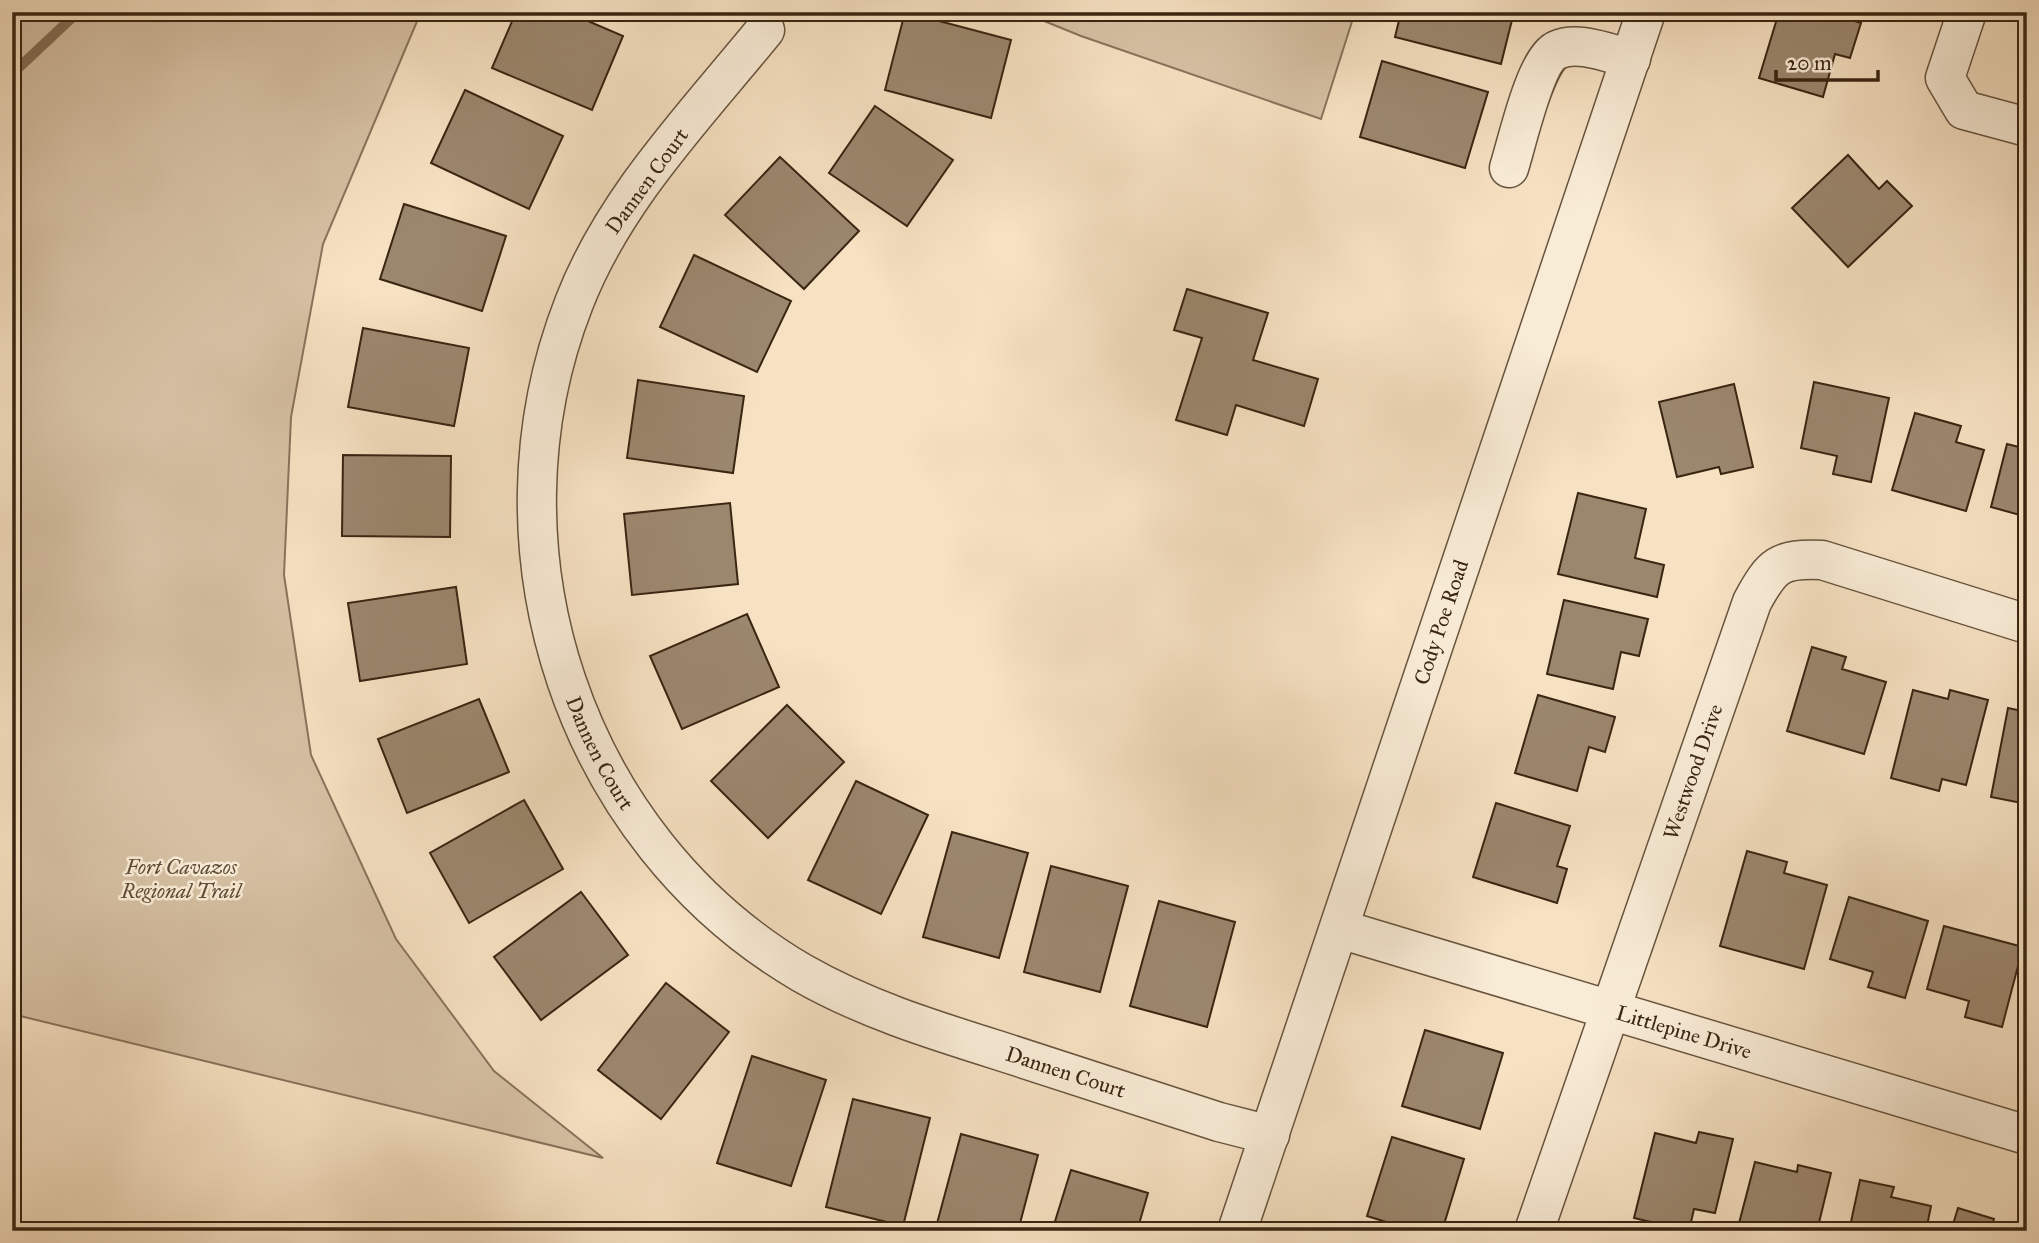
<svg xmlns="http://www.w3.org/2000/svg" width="2039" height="1243" font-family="'IM FELL Great Primer',serif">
<rect width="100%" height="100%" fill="#f6e1c2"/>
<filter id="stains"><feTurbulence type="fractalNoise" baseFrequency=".00286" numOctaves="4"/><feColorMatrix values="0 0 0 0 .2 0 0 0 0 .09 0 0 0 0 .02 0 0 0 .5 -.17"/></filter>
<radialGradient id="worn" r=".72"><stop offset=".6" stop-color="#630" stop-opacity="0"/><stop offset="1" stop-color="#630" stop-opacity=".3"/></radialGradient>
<g fill="#d6c1a4" stroke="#88735b" stroke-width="2">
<polygon points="12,12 421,12 323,244 291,417 284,575 311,755 396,939 494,1071 603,1158 12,1014"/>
<polygon points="1022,12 1355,12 1321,119 1081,36"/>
</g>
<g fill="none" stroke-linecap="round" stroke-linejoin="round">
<polyline stroke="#846f58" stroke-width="10" points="12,74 78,12"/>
</g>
<g fill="#9b876e" stroke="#392512" stroke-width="2">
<polygon points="516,12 567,12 623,36 592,110 492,68"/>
<polygon points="905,12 1011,40 991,118 885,90"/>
<polygon points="1401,12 1514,12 1501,64 1395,37"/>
<polygon points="1779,12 1826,12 1861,23 1850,58 1835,54 1823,97 1759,78"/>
<polygon points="1382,61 1488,92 1465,168 1360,137"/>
<polygon points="465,90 563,136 529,209 431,163"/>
<polygon points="875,106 953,160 907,226 829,173"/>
<polygon points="1848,155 1879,189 1887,181 1912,206 1848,267 1792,208"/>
<polygon points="780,157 859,231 804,289 725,215"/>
<polygon points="404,204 506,236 482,311 380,279"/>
<polygon points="694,255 791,301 757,372 660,327"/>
<polygon points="1187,289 1268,313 1253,360 1318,379 1304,426 1236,405 1227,435 1176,420 1202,338 1174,330"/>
<polygon points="363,328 469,348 454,426 348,407"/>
<polygon points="638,380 744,396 733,473 627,458"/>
<polygon points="1814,382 1889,398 1871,482 1833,474 1837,456 1801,448"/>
<polygon points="1734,384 1753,467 1721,474 1719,467 1677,477 1659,402"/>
<polygon points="1915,413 1961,426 1956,442 1984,450 1966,511 1892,490"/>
<polygon points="2007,444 2027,449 2027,517 1991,507"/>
<polygon points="343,455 451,456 450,537 342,536"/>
<polygon points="1578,493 1646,509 1635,558 1664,565 1657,597 1558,574"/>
<polygon points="730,503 738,584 632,595 624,514"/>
<polygon points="456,587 467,664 360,681 348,603"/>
<polygon points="1564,600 1648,619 1639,656 1621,652 1613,689 1547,674"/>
<polygon points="747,614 779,687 682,729 650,656"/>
<polygon points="1812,647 1846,657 1842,669 1886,682 1864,754 1787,731"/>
<polygon points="1913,690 1948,699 1950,690 1988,700 1966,785 1942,779 1939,791 1891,778"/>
<polygon points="1538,695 1615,717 1605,752 1589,747 1577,791 1515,773"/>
<polygon points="479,699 509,772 407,813 378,739"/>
<polygon points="787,705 844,762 768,838 711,781"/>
<polygon points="2008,708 2027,712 2027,804 1991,797"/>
<polygon points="856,781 928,815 881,914 808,880"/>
<polygon points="524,800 563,869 469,923 430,853"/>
<polygon points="1496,803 1570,826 1557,866 1567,869 1557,903 1473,877"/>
<polygon points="952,832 1028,853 999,958 923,937"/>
<polygon points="1747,851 1787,862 1784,873 1827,885 1804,969 1720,946"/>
<polygon points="1051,866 1128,886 1100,992 1024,972"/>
<polygon points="581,892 628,955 541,1020 494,957"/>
<polygon points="1849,897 1928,921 1905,998 1868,987 1873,972 1830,959"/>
<polygon points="1159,901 1235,922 1207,1027 1130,1006"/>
<polygon points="1944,926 2023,947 2002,1027 1965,1017 1969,1001 1927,989"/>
<polygon points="666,983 729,1032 661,1119 598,1070"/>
<polygon points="1425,1030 1503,1053 1480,1129 1402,1106"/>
<polygon points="752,1056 826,1080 791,1186 717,1163"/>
<polygon points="853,1099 930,1118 903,1226 826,1207"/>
<polygon points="1699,1132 1733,1139 1715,1213 1694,1209 1689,1231 1634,1218 1655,1133 1696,1143"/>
<polygon points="961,1134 1038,1155 1018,1231 935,1231"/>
<polygon points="1392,1137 1464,1159 1442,1231 1415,1231 1367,1216"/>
<polygon points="1755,1162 1797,1172 1798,1165 1831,1173 1817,1231 1737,1231"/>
<polygon points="1071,1170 1148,1193 1137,1231 1052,1231"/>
<polygon points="1860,1180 1894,1187 1891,1197 1931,1206 1926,1231 1849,1231"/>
<polygon points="1958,1208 1994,1219 1990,1231 1951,1231"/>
</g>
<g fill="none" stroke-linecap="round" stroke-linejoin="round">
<defs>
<g id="minor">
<polyline points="1967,12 1945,78 1964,110 2027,127"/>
<path id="s1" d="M 765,30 C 695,116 614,199 574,303 C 478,548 573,839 802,973 C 863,1008 930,1029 997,1050 C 1071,1074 1145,1098 1219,1122 L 1270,1135"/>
<path d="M 1509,168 C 1517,143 1535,60 1557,50 C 1578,40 1610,54 1631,59"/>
<path id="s2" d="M 1340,929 L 2027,1135"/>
<path id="s3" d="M 1237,1231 L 1646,12"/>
<path id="s4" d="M 1534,1231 L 1752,602 C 1772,565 1779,558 1822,560 L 2027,624"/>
</g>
</defs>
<use href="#minor" stroke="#68543e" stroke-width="41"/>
<use href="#minor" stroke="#f9ecd7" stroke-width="38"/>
</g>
<g text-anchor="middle" stroke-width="5" stroke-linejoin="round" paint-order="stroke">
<g font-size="21" fill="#392512" stroke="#f9ecd7">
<text transform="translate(647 181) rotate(-54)" y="7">Dannen Court</text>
<text dy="7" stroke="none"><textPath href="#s3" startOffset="642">Cody Poe Road</textPath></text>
<text dy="7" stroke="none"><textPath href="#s1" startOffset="800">Dannen Court</textPath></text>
<text dy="7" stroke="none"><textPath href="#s4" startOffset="486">Westwood Drive</textPath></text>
<text dy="7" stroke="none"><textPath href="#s2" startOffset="359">Littlepine Drive</textPath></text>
<text dy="7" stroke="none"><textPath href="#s1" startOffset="1386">Dannen Court</textPath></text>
</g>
<g font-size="21" font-style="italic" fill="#604c36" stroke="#f9ecd7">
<text x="181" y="874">Fort Cavazos<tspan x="181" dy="24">Regional Trail</tspan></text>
</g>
</g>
<rect width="2039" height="1243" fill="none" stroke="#f6e1c2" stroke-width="42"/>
<rect x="14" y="14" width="2011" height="1215" fill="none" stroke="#392512" stroke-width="3.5"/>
<rect x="21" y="21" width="1997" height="1201" fill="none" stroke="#392512" stroke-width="2"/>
<path d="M1776 70v10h102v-10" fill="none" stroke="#392512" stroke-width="3.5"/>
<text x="1787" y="70" font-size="21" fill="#392512" stroke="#f9ecd7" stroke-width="5" paint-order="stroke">20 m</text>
<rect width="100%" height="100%" filter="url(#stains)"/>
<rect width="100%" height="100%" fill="url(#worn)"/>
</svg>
